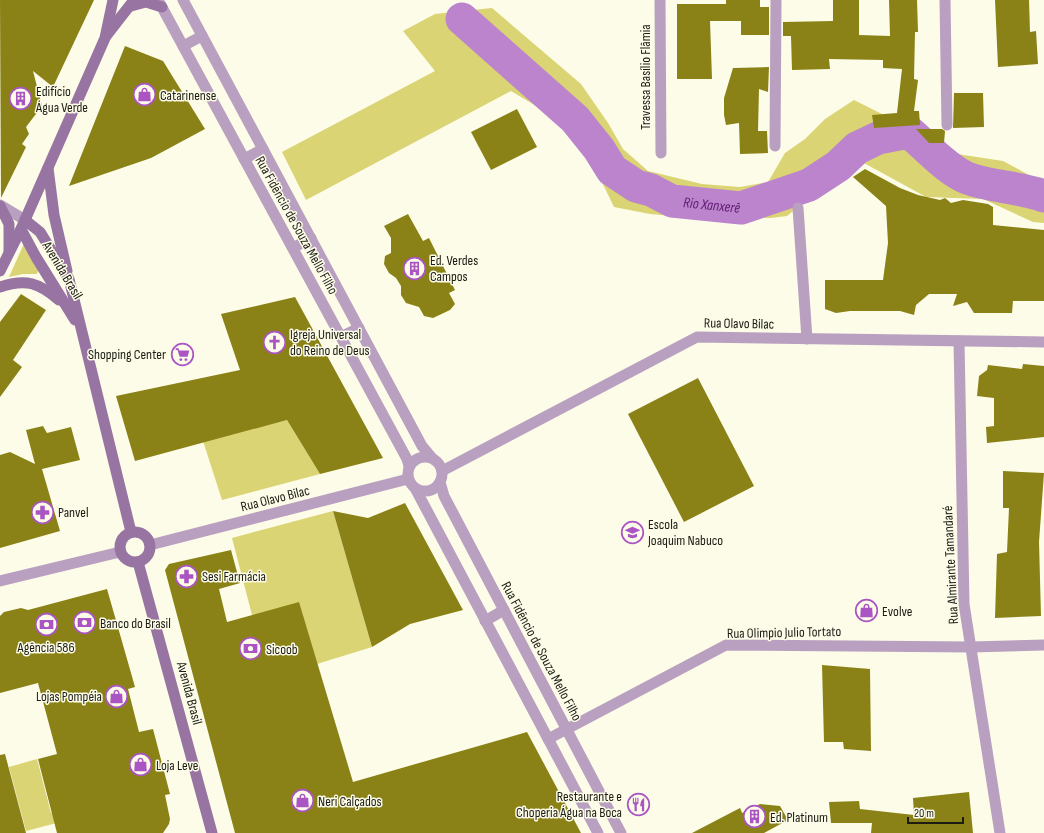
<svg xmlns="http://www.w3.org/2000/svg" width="1044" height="833" font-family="'Sofia Sans Condensed',sans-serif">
<rect width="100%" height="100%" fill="#fcfce8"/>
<g fill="#dbd474">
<polygon points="492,8 581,84 608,123 623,149 648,171 702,184 740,187 768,182 785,153 805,139 825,119 854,100 882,114 905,146 1003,161 1044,183 1044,223 1033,222 983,199 926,197 864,163 811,196 787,216 771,218 698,218 650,214 614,207 598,174 568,125 511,91 306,200 282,152 435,71 403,31 435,14"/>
<polygon points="27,237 41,263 37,274 23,274 9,277"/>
<polygon points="287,420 320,474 222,500 203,441"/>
<polygon points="333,511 372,647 317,664 252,615 232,538"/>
<polygon points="37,759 51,813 69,808 72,819 26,831 9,767"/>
</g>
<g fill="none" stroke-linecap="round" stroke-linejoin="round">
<path stroke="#bb84cc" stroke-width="33" id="s1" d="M 462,19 L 575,119 L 599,149 L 612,170 L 636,186 L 651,190 L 672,201 L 741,208 L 809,185 L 838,166 L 857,148 L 878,138 L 909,132 C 926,146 947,170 967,178 C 990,187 1020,187 1044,196"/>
</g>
<g fill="#8a8217">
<polygon points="0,0 94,0 53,87 33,71 42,106 26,127 29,134 22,144 26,147 1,198"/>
<polygon points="726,0 760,0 760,7 769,7 769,35 741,35 741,21 710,21 712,79 677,79 677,4 726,4"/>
<polygon points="833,0 859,0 859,35 890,36 889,0 917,0 918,32 915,32 914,79 918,80 914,111 919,111 920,125 874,128 872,115 897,113 902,69 883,68 883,60 829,59 830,69 792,70 791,36 783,36 783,22 833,21"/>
<polygon points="995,0 1029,0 1030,32 1036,31 1038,64 998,67"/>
<polygon points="125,46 163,61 205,129 151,158 69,186"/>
<polygon points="769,67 768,92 759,89 758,131 767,131 768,153 740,154 739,123 726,125 724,115 724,98 733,68"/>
<polygon points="954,93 983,93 984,127 953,128"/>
<polygon points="517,109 537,147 491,170 471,132"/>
<polygon points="916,129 942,129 945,131 944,143 929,143"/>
<polygon points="865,169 900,188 918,195 940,200 945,198 951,203 963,200 988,204 993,207 993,225 1044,230 1044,301 1013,301 1012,313 974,313 967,302 953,306 957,294 929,294 916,305 914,315 900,311 850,311 836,313 825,309 825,280 883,280 888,243 886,206 853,177"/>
<polygon points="408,214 423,241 429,238 455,290 449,293 455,304 450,310 433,318 424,316 419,307 406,303 401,295 401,286 396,278 389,273 384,264 385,256 391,253 391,238 384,226"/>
<polygon points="21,294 46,310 13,360 22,367 0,397 0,322"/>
<polygon points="295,297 383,458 320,474 287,420 135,461 116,396 240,370 221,314"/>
<polygon points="1023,364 1044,366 1044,437 987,443 986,427 994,426 994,398 977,396 979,376 987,370 988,365 1022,369"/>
<polygon points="698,378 754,486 684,522 628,414"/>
<polygon points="43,426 47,433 71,427 80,460 42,469 60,531 0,548 0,455 10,452 35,464 26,430"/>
<polygon points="1003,471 1044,473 1039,542 1041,616 995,618 997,554 1007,552 1009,508 1003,508"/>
<polygon points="405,503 463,610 410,624 372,647 333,511 368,518"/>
<polygon points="231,550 240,583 219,589 227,622 299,602 353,782 527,732 581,833 235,833 165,570 169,564"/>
<polygon points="107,589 135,687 128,689 139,732 153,729 170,794 165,795 170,819 169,824 163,833 57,833 38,759 57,754 38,683 0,693 0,616 4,612 21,608 28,610"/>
<polygon points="822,665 870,669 871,751 844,749 843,742 824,742"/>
<polygon points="5,754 26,833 0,833 0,755"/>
<polygon points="969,792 973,833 871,833 872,823 831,823 829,802 859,801 860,809 914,815 913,798"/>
<polygon points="760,804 780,806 788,820 764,833 692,833 740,808 742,813"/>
</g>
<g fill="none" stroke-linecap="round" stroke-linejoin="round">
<g stroke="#b9a0c0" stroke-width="11">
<polyline points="660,0 661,153"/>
<polyline points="945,0 947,125"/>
<polyline points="775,146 776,0"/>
<polyline points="0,205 25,220"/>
<polyline points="798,208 807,339"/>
<polyline points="959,341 964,604 1000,833"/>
<polyline points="442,471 697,337 1044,342"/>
<polyline points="150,545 408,479"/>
<polyline points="0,581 120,552"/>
<polyline points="548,739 726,645 971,647 1044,645"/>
</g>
<g stroke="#b9a0c0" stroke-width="11">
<polyline points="158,0 407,459 409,466"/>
<polyline points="183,0 422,446 432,458"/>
<polyline points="183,46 202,36"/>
<polyline points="244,159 263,149"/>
<polyline points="293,248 311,238"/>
<polyline points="341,337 359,328"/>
<circle cx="425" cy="474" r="17"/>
<polyline points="440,482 444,496 621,833"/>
<polyline points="415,488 598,833"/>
<polyline points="485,621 504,610"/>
</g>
<g stroke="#9874a3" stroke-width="11">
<polyline points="131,6 146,2 162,7"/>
<polyline points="106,36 134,0"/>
<polyline points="48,168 54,215 67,271"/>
<polyline points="0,206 9,224 9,251"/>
<polyline points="25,220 40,232 69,279 131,532"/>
<polyline points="21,229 36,257 75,320"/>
<polyline points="0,271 21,229 105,38 113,0"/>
<path d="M 0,287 C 26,278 39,283 59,300"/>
<circle cx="135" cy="547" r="15"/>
<polyline points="138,562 212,833"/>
</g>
</g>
<defs>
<symbol id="shop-ring" viewBox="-11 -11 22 22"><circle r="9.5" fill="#fcfce8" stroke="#aa55c3" stroke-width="1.5"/><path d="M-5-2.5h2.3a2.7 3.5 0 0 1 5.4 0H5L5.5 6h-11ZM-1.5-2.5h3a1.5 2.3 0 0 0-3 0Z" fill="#aa55c3"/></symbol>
<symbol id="building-ring" viewBox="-11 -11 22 22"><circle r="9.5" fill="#fcfce8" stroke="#aa55c3" stroke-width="1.5"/><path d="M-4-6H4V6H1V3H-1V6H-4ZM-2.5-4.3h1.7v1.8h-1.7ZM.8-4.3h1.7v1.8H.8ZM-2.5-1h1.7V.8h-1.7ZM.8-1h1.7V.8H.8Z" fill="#aa55c3"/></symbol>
<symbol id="church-ring" viewBox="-11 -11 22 22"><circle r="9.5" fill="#fcfce8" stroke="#aa55c3" stroke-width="1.5"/><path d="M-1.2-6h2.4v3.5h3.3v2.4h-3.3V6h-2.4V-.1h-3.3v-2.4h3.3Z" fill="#aa55c3"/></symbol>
<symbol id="supermarket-ring" viewBox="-11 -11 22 22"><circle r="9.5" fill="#fcfce8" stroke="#aa55c3" stroke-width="1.5"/><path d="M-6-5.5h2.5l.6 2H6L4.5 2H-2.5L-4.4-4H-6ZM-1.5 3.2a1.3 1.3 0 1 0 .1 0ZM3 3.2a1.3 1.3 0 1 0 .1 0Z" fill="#aa55c3"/></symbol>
<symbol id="pharmacy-ring" viewBox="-11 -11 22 22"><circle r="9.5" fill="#fcfce8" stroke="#aa55c3" stroke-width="1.5"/><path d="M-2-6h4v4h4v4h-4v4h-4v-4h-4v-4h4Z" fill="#aa55c3"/></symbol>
<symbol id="school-ring" viewBox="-11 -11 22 22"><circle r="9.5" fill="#fcfce8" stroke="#aa55c3" stroke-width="1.5"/><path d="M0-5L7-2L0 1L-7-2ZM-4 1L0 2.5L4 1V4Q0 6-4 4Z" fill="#aa55c3"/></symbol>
<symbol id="bank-ring" viewBox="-11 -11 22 22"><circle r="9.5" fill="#fcfce8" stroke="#aa55c3" stroke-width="1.5"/><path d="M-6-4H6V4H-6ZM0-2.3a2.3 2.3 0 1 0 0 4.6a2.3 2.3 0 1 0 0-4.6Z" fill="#aa55c3"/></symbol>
<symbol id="restaurant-ring" viewBox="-11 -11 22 22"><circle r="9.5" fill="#fcfce8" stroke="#aa55c3" stroke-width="1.5"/><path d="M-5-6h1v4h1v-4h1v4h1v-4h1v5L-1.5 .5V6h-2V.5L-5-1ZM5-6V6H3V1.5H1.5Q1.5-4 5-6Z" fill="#aa55c3"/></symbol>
</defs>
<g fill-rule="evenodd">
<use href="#shop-ring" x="132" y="82" width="25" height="25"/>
<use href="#building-ring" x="8" y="86" width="25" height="25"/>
<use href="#building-ring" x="402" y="256" width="25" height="25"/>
<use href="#church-ring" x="262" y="330" width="25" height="25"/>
<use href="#supermarket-ring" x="170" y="342" width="25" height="25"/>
<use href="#pharmacy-ring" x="30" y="500" width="25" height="25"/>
<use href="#school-ring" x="620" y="520" width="25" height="25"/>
<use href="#pharmacy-ring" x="174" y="564" width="25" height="25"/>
<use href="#shop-ring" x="854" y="598" width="25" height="25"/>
<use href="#bank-ring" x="72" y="610" width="25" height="25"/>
<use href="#bank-ring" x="34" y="612" width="25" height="25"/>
<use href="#bank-ring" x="238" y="636" width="25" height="25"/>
<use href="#shop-ring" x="104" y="684" width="25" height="25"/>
<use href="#shop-ring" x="128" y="752" width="25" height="25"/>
<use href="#shop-ring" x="290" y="788" width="25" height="25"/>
<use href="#restaurant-ring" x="626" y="792" width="25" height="25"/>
<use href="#building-ring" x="742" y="804" width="25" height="25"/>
</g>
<g text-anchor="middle" stroke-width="3" stroke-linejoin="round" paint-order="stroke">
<g font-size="14" fill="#1c1b14" stroke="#fcfce8">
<text transform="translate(645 77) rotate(-90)" y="5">Travessa Basílio Flâmia</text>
<text transform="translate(297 225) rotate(61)" y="5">Rua Fidêncio de Souza Mello Filho</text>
<text transform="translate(63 270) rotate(59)" y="5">Avenida Brasil</text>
<text transform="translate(739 323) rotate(1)" y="5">Rua Olavo Bilac</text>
<text transform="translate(275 498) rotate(-14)" y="5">Rua Olavo Bilac</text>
<text transform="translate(950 565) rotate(-93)" y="5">Rua Almirante Tamandaré</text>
<text transform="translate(784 632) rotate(-1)" y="5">Rua Olimpio Julio Tortato</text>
<text transform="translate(542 651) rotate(62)" y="5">Rua Fidêncio de Souza Mello Filho</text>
<text transform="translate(190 693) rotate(75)" y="5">Avenida Brasil</text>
</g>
<g font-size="14" fill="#1c1b14" stroke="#fcfce8" text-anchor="start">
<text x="36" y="96">Edifício<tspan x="36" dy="16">Água Verde</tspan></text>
<text x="160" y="100">Catarinense</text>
<text x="430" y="265">Ed. Verdes<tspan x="430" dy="16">Campos</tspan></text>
<text x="290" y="339">Igreja Universal<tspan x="290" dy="16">do Reino de Deus</tspan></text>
<text x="166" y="359" text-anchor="end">Shopping Center</text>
<text x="58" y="517">Panvel</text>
<text x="648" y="529">Escola<tspan x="648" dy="16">Joaquim Nabuco</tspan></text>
<text x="202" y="581">Sesi Farmácia</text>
<text x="882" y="616">Evolve</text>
<text x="100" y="628">Banco do Brasil</text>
<text x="46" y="652" text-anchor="middle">Agência 586</text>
<text x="266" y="654">Sicoob</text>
<text x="102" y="701" text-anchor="end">Lojas Pompéia</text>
<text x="156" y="770">Loja Leve</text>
<text x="622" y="801" text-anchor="end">Restaurante e<tspan x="622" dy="16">Choperia Água na Boca</tspan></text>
<text x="318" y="806">Neri Calçados</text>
<text x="770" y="822">Ed. Platinum</text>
</g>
<g font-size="15" font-style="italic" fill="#601b73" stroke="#fcfce8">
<text dy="5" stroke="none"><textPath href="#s1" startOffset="322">Rio Xanxerê</textPath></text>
</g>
</g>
<path d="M908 817v6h55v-6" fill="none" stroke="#1c1b14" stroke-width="2"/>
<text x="914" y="817" font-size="12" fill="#1c1b14" stroke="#fcfce8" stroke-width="3" paint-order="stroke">20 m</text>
</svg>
